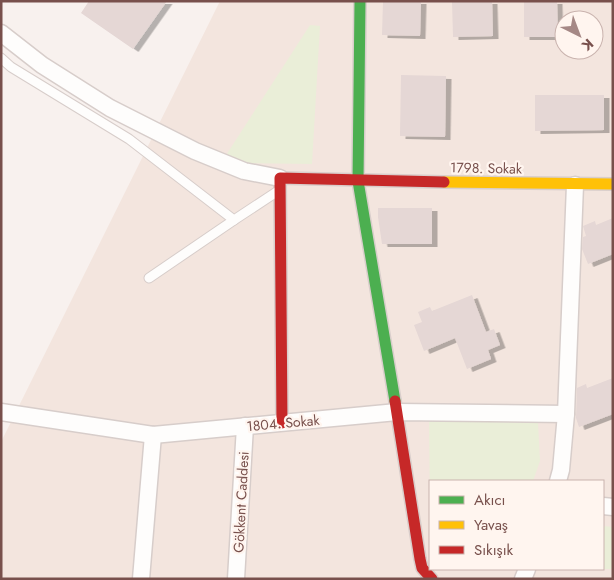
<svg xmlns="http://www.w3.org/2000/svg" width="614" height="580" font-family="Jost,sans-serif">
<defs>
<filter id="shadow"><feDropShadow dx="5.5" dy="3" stdDeviation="0" flood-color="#0004"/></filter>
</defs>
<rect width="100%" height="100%" fill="#f8f1ee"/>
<path fill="#f3e5de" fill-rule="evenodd" d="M 220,1 L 613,1 L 613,579 L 1,579 L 1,442 ZM 564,20 L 594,20 L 594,50 L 564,50 ZM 430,481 L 603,481 L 603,569 L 430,569 Z"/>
<g fill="#eaeed8">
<polygon points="310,25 320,26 312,164 221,163"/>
<polygon points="429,420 538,422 540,461 533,481 430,481 430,516"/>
<polygon points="603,526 613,527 613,569 603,569"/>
</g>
<g fill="#e5d7d5" filter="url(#shadow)">
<polygon points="89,1 167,1 133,49 81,13"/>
<polygon points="383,1 421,1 420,36 382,35"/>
<polygon points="452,1 492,1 493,36 453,37"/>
<polygon points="524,1 557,1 558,37 524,37"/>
<polygon points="401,75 446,76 445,137 400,136"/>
<polygon points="535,95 604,95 604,130 535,131"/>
<polygon points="378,208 432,208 432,244 382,244 378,217"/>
<polygon points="613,218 613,254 588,264 582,249 583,237 586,236 583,226 595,221 596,225"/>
<polygon points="472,295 486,332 494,329 500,345 488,350 491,359 467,369 455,338 424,351 414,325 422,322 418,312 430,307 432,311"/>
<polygon points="613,378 613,414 579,427 576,418 577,388 586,384 587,388"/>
</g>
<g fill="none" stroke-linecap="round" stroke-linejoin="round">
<defs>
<g id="lane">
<polyline points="1,58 11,67 129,139 234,220 278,191"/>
<polyline points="149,278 234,220"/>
</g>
<g id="street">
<polyline points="1,33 42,65 110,108 195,151 244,171 280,178"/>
<polyline points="1,412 153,435 397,412 566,414"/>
<polyline points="558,481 561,470 566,414 575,185"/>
<polyline points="603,506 613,507"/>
<polyline points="141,579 153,435"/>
<polyline points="236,579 245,426"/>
<polyline points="523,579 527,569"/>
</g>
<polyline id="fast" points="360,1 358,181 395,401"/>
<polyline id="slow" points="444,182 613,184"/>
<g id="jam">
<polyline points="395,401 420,559 422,568 432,579"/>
<polyline points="282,423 280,178 444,182"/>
</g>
</defs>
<use href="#lane" stroke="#d7cdca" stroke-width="11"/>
<use href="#street" stroke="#d7cdca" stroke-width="19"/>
<use href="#fast" stroke="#d9cecb" stroke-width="14"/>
<use href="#slow" stroke="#d9cecb" stroke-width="14"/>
<use href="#jam" stroke="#d9cecb" stroke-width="14"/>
<use href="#lane" stroke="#fefdfc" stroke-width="9"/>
<use href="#street" stroke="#fefdfc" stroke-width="16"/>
<use href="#fast" stroke="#4caf50" stroke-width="11"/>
<use href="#slow" stroke="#ffc107" stroke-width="11"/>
<use href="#jam" stroke="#c62828" stroke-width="11"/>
</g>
<g text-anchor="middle" stroke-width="4.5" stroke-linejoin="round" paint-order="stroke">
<g font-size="14" fill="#78504c" stroke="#fff5ef">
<text transform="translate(486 168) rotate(1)" y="5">1798. Sokak</text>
<text transform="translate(283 423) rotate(-5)" y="5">1804. Sokak</text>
<text transform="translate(241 502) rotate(-87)" y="5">Gökkent Caddesi</text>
</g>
</g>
<rect width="614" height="580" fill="none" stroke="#78504c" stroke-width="5"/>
<rect x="429" y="480" width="175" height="90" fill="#fff5ef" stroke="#c9b3ae"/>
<rect x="439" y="496" width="25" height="8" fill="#4caf50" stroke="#c9b3ae"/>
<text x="474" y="505" font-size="15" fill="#78504c">Akıcı</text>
<rect x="439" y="521" width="25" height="8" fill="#ffc107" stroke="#c9b3ae"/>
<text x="474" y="530" font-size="15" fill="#78504c">Yavaş</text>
<rect x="439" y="546" width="25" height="8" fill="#c62828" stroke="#c9b3ae"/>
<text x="474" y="555" font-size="15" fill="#78504c">Sıkışık</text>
<g transform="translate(579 35) rotate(138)"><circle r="24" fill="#fff5ef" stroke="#c9b3ae"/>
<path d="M0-4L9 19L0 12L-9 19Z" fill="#a58885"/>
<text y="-8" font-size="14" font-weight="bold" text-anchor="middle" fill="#78504c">K</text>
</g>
</svg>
